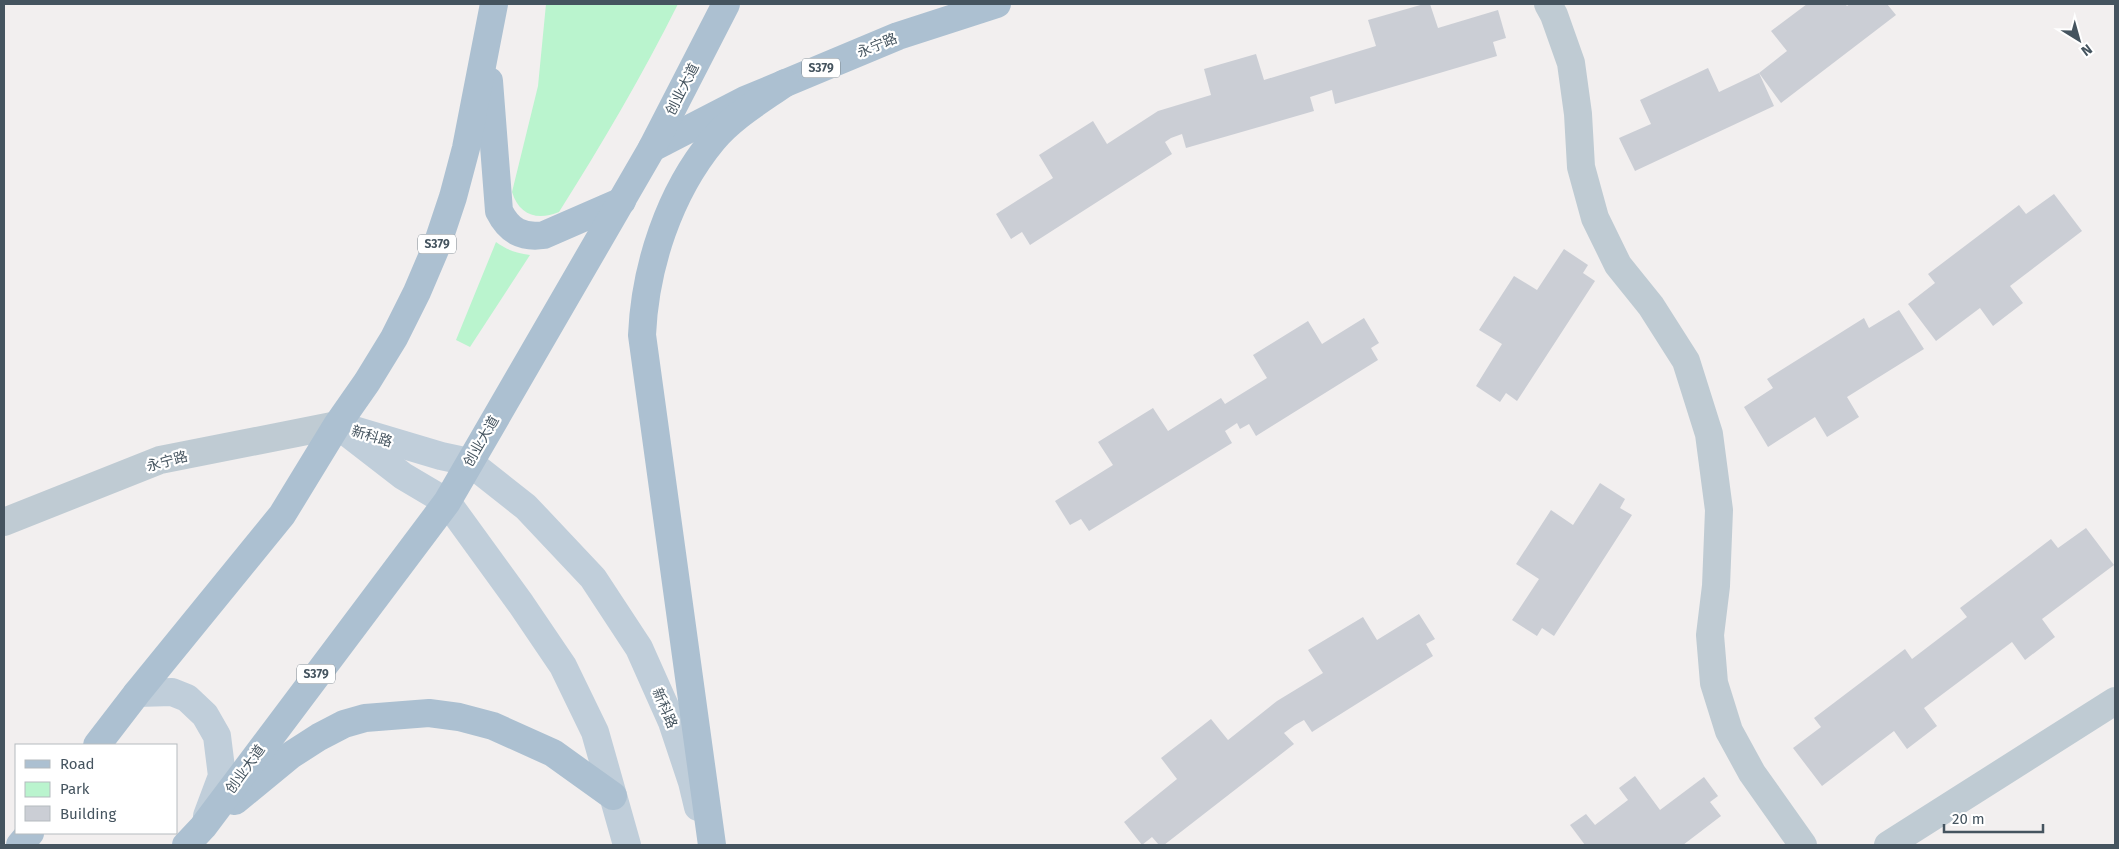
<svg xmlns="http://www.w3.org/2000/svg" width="2119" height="849" font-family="'Fira Sans','Noto Sans SC',sans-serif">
<rect width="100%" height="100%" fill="#f2efef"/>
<g fill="#baf4ce">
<path d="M 546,4 L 678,4 C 642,76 602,144 559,212 C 537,221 519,215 512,192 L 538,86 Z"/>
<path d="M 496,242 C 507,250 516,253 530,255 L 470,347 L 456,340 Z"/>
</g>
<g fill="#cbced5">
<polygon points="1424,4 1430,4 1438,28 1498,10 1506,38 1493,42 1497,56 1335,104 1332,90 1310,97 1314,111 1186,148 1182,134 1171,138 1165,142 1172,154 1030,245 1022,232 1011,239 996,214 1053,178 1039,155 1093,121 1107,144 1158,111 1211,95 1204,69 1256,54 1264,80 1376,46 1368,20"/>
<polygon points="1807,4 1845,4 1847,6 1850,4 1887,4 1896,15 1781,103 1759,73 1787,51 1771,31"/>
<polygon points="1708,68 1719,92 1759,73 1774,106 1635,171 1619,138 1651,124 1640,100"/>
<polygon points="2054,194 2082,231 2010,286 2023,303 1993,326 1980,308 1936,341 1908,304 1935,283 1928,274 2019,205 2026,214"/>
<polygon points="1564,249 1588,265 1583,273 1595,281 1517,401 1506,393 1500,402 1476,386 1502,344 1479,330 1514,276 1537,290"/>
<polygon points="1899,310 1924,349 1847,397 1859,417 1827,437 1815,417 1768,447 1744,407 1773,388 1767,379 1864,318 1869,328"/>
<polygon points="1364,318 1379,343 1371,348 1378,360 1256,436 1249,424 1240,429 1237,423 1225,431 1232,443 1089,531 1081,519 1070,525 1055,501 1113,465 1098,442 1153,408 1168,431 1221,398 1225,404 1267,378 1253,355 1308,321 1322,344"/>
<polygon points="1600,483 1625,499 1620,508 1632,515 1554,636 1542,628 1537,636 1512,620 1539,579 1516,564 1551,510 1573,525"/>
<polygon points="2086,528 2114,565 2042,619 2055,637 2025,660 2012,642 1924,708 1937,726 1907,749 1894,731 1822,786 1793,748 1821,727 1814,718 1905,649 1912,659 1967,617 1960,608 2051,539 2058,548"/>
<polygon points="1419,614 1435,639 1426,644 1433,656 1312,732 1304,720 1295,725 1284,733 1294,744 1164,845 1159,845 1152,837 1142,845 1124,822 1177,779 1161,758 1211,719 1228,740 1277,701 1323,673 1308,650 1363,617 1377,640"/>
<polygon points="1635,776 1660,810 1704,777 1718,796 1710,802 1721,816 1683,845 1585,845 1570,825 1586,814 1595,825 1628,800 1619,788"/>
</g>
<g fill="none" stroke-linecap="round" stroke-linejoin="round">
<g stroke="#bfcbd3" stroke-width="28">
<polyline points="1548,4 1554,15 1571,63 1578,114 1581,167 1595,218 1618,265 1651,306 1686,361 1709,434 1719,510 1716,586 1710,635 1714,683 1729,731 1752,773 1803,845"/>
<polyline points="4,522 160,460 337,425"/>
<polyline points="1888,845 2115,701"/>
</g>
<g stroke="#c0ceda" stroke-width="28">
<polyline points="337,425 441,456 469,462 526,507 593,578 639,648 672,722 692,782 698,807"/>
<polyline points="350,435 403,476 447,502 521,604 563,666 595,732 627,845"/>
<polyline points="137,693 172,692 187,698 205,715 217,736 222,776 207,816"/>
</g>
<g stroke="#acc0d1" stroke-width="28">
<path d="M 489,81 L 499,211 C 509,231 522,238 544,235 L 622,201"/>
<polyline points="652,148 745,100 898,36 997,4"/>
<polyline points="97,745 137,693 282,515 337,425 367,382 394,338 417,292 437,245 453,197 466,148 494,4"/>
<polyline points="235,801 291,755 319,737 344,724 365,718 429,713 459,717 493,726 553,753 613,796"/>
<polyline points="20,845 30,833"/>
<polyline points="186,845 203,827 447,502 652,148 726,4"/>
<path d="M 712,845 L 642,335 C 645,267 669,193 713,140 C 732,117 761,100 785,83"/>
</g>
</g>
<g text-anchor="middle" stroke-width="4.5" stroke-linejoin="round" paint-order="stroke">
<g fill="#fff" stroke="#7d878f" stroke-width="1">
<rect x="802" y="58.5" width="38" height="19" rx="4"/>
<rect x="418" y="234.5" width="38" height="19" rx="4"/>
<rect x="297" y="664.5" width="38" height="19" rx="4"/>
</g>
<g font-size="12" font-weight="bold" fill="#45545f">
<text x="821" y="72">S379</text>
<text x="437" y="248">S379</text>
<text x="316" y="678">S379</text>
</g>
<g font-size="14" fill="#45545f" stroke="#fff">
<text transform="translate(877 45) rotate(-22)" y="5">永宁路</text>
<text transform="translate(682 89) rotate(-63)" y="5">创业大道</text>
<text transform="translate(372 436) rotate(17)" y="5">新科路</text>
<text transform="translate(481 441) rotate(-60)" y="5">创业大道</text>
<text transform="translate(167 461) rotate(-15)" y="5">永宁路</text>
<text transform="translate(665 708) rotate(67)" y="5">新科路</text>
<text transform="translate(245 769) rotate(-54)" y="5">创业大道</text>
</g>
</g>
<rect width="2119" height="849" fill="none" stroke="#45545f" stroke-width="10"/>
<rect x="15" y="744" width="162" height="90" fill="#ffffff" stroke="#b5bbbf"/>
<rect x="25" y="760" width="25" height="8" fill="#acc0d1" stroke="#b5bbbf"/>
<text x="60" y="769" font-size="15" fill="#45545f">Road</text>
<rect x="25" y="782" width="25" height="15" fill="#baf4ce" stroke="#b5bbbf"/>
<text x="60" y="794" font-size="15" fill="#45545f">Park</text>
<rect x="25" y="806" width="25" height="15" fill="#cbced5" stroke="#b5bbbf"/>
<text x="60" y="819" font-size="15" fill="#45545f">Building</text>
<g transform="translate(2079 40) rotate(143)" stroke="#ffffff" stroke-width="4" paint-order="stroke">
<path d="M0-4L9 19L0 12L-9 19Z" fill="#45545f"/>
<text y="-8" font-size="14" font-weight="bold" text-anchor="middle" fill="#45545f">N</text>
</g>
<path d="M1944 824v8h99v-8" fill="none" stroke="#45545f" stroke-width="2.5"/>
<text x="1952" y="824" font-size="15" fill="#45545f" stroke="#ffffff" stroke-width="4" paint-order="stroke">20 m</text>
</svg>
